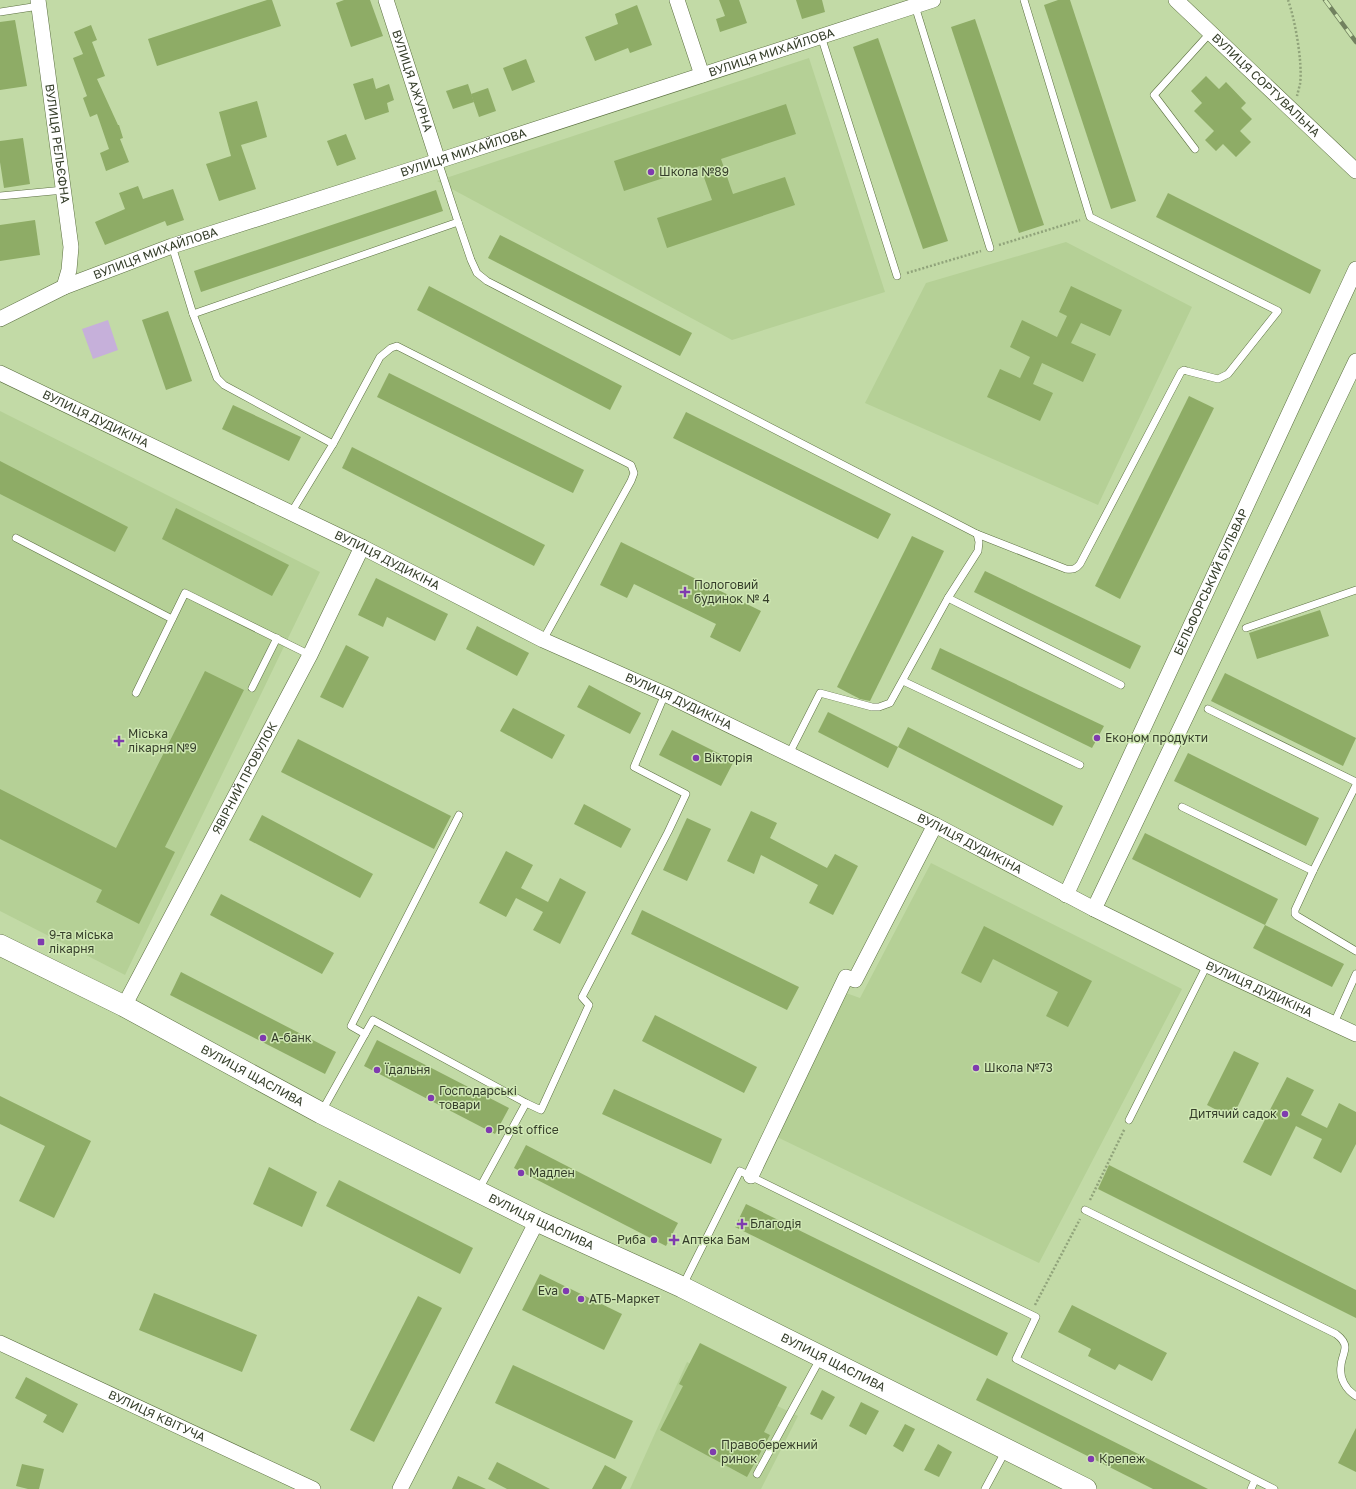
<svg xmlns="http://www.w3.org/2000/svg" width="1356" height="1489" font-family="'Golos Text',sans-serif">
<rect width="100%" height="100%" fill="#c2daa6"/>
<g fill="#b5d096">
<polygon points="809,58 885,292 732,340 437,181"/>
<polygon points="1066,242 1192,307 1098,505 865,403 926,283"/>
<polygon points="0,411 320,572 125,975 0,911"/>
<polygon points="931,863 1182,989 1039,1263 777,1137 846,993 860,998"/>
<polygon points="687,1362 798,1416 761,1489 630,1489"/>
</g>
<polygon fill="#c6b0da" points="108,320 118,350 93,359 82,329"/>
<g fill="#8eac66">
<polygon points="267,0 272,0 281,26 157,66 148,39"/>
<polygon points="344,0 370,0 383,36 351,47 336,3"/>
<polygon points="719,0 739,0 747,23 720,32 716,19 725,16"/>
<polygon points="796,0 822,0 825,12 802,19"/>
<polygon points="1058,0 1070,0 1136,201 1111,209 1044,5"/>
<polygon points="637,5 652,45 630,53 628,48 595,61 585,37 618,24 615,14"/>
<polygon points="975,19 1044,225 1019,233 951,27"/>
<polygon points="15,20 27,86 0,90 0,22"/>
<polygon points="91,25 97,40 92,42 105,76 97,79 118,125 119,125 123,138 120,139 129,162 106,171 100,153 109,149 97,114 90,117 83,98 87,96 73,58 83,54 74,32"/>
<polygon points="878,38 948,241 923,249 853,47"/>
<polygon points="526,59 535,82 512,91 503,68"/>
<polygon points="1206,76 1219,89 1226,82 1246,103 1241,108 1252,119 1240,131 1251,142 1236,157 1223,144 1216,151 1205,140 1214,131 1194,111 1202,103 1191,91"/>
<polygon points="373,78 376,89 389,84 394,100 387,103 389,112 365,120 353,84"/>
<polygon points="468,84 474,102 453,109 446,91"/>
<polygon points="488,88 496,111 479,117 471,94"/>
<polygon points="257,101 267,137 241,145 256,189 219,201 206,164 231,156 219,112"/>
<polygon points="786,104 796,134 721,159 733,194 785,177 795,205 667,248 657,218 712,200 700,166 624,191 614,161"/>
<polygon points="346,134 356,159 337,166 327,141"/>
<polygon points="23,138 30,184 4,188 0,162 0,141"/>
<polygon points="138,186 143,199 173,189 184,220 167,226 165,221 105,245 95,222 125,209 119,193"/>
<polygon points="436,190 443,211 201,292 194,271"/>
<polygon points="1168,193 1321,270 1310,294 1156,217"/>
<polygon points="35,220 40,255 0,261 0,225"/>
<polygon points="500,235 692,333 680,356 488,258"/>
<polygon points="429,286 622,386 610,410 417,310"/>
<polygon points="1071,286 1122,310 1110,336 1081,323 1071,343 1096,354 1083,382 1042,363 1033,384 1053,393 1040,421 987,397 1000,369 1020,378 1030,357 1010,347 1022,320 1057,337 1067,316 1059,312"/>
<polygon points="168,311 192,381 166,390 142,320"/>
<polygon points="389,373 584,470 573,493 377,397"/>
<polygon points="1189,396 1214,408 1120,599 1095,586"/>
<polygon points="233,405 301,437 289,461 222,429"/>
<polygon points="686,412 891,514 878,539 673,438"/>
<polygon points="352,447 545,545 534,566 342,468"/>
<polygon points="0,461 128,527 115,552 0,494"/>
<polygon points="176,508 289,565 272,596 162,539"/>
<polygon points="912,536 944,551 870,701 860,699 837,687"/>
<polygon points="621,542 761,611 740,652 710,637 716,624 634,584 627,598 600,585"/>
<polygon points="985,571 1141,646 1130,669 974,592"/>
<polygon points="376,578 448,614 435,641 387,617 383,627 358,615"/>
<polygon points="1320,610 1329,636 1257,659 1249,633"/>
<polygon points="477,626 529,653 517,676 466,649"/>
<polygon points="346,645 369,657 343,708 320,697"/>
<polygon points="940,648 1104,726 1092,748 931,669"/>
<polygon points="205,671 244,690 165,847 175,852 139,924 96,902 102,890 0,839 0,789 116,848"/>
<polygon points="1225,673 1356,738 1343,766 1211,701"/>
<polygon points="589,685 641,713 630,734 577,707"/>
<polygon points="513,708 565,735 552,759 500,731"/>
<polygon points="828,712 898,747 888,768 818,732"/>
<polygon points="908,727 1063,806 1053,826 898,747"/>
<polygon points="672,730 734,761 721,786 659,755"/>
<polygon points="298,739 451,816 434,849 281,772"/>
<polygon points="1188,753 1319,818 1306,846 1174,781"/>
<polygon points="584,804 631,829 621,848 574,824"/>
<polygon points="751,811 777,823 770,838 827,868 835,854 858,866 833,915 809,903 818,885 761,855 754,874 727,861"/>
<polygon points="262,815 373,874 360,898 249,840"/>
<polygon points="687,818 711,829 687,881 663,870"/>
<polygon points="1145,833 1278,899 1265,925 1132,859"/>
<polygon points="506,851 533,865 521,888 548,902 560,878 586,892 560,944 533,930 543,912 516,898 506,917 479,903"/>
<polygon points="221,894 334,953 322,974 210,915"/>
<polygon points="642,910 799,987 787,1010 631,934"/>
<polygon points="1265,925 1344,964 1332,987 1253,948"/>
<polygon points="984,926 1092,981 1068,1027 1046,1016 1058,992 993,959 981,983 961,973"/>
<polygon points="181,972 336,1052 325,1074 170,995"/>
<polygon points="655,1015 757,1067 744,1093 642,1041"/>
<polygon points="377,1040 509,1108 495,1134 364,1066"/>
<polygon points="1234,1051 1259,1063 1232,1118 1207,1105"/>
<polygon points="1287,1077 1314,1090 1301,1115 1327,1128 1339,1103 1356,1112 1356,1144 1341,1173 1313,1158 1322,1139 1296,1126 1271,1176 1243,1162"/>
<polygon points="614,1089 722,1139 711,1164 602,1114"/>
<polygon points="0,1096 91,1141 54,1218 19,1201 45,1146 0,1124"/>
<polygon points="526,1145 678,1223 666,1246 514,1168"/>
<polygon points="1109,1165 1356,1290 1356,1318 1098,1189"/>
<polygon points="269,1167 317,1192 302,1227 253,1204"/>
<polygon points="339,1180 473,1248 460,1274 326,1206"/>
<polygon points="746,1204 1008,1333 997,1356 735,1227"/>
<polygon points="540,1274 622,1314 604,1350 522,1310"/>
<polygon points="154,1293 257,1335 242,1372 139,1330"/>
<polygon points="418,1296 442,1308 374,1442 350,1430"/>
<polygon points="1072,1305 1167,1353 1152,1381 1119,1364 1115,1370 1088,1356 1091,1349 1058,1332"/>
<polygon points="700,1343 787,1387 764,1432 770,1435 747,1477 660,1430 683,1386 679,1384"/>
<polygon points="513,1365 633,1421 615,1459 495,1403"/>
<polygon points="26,1377 78,1404 63,1433 43,1422 47,1415 15,1398"/>
<polygon points="987,1378 1208,1489 1153,1489 976,1400"/>
<polygon points="822,1390 835,1397 822,1420 810,1414"/>
<polygon points="861,1402 879,1411 866,1435 849,1426"/>
<polygon points="905,1424 915,1429 903,1452 893,1446"/>
<polygon points="1356,1428 1356,1472 1338,1463"/>
<polygon points="938,1444 952,1452 939,1477 924,1470"/>
<polygon points="497,1462 550,1489 507,1489 488,1479"/>
<polygon points="22,1464 44,1469 39,1489 28,1489 16,1486"/>
<polygon points="605,1465 627,1477 621,1489 592,1489"/>
<polygon points="458,1476 486,1489 452,1489"/>
</g>
<g fill="none" stroke-linecap="round" stroke-linejoin="round">
<defs>
<g id="lane">
<polyline points="915,6 990,248"/>
<polyline points="0,12 39,6"/>
<polyline points="821,36 897,276"/>
<polyline points="1195,149 1154,95 1211,32"/>
<polyline points="0,196 64,190"/>
<polyline points="458,222 471,260 477,273 487,281 977,534 979,542 978,551 948,598 890,703 879,707 872,707 820,693 789,754"/>
<polyline points="172,246 193,314 217,378 224,385 333,444 291,513"/>
<polyline points="193,314 458,222 438,161"/>
<polyline points="333,444 380,357 391,348 397,346 631,465 634,473 631,481 543,640"/>
<path d="M 977,534 L 1066,569 C 1073,570 1076,569 1080,564 L 1181,372 L 1184,370 L 1187,371 L 1218,379 L 1228,374 L 1278,311 L 1090,217 L 1024,0"/>
<polyline points="16,538 172,619"/>
<polyline points="948,598 1121,685"/>
<polyline points="1246,628 1356,590"/>
<polyline points="903,681 1080,765"/>
<polyline points="252,688 277,638"/>
<polyline points="136,693 185,593 310,655"/>
<polyline points="1208,709 1356,782"/>
<polyline points="1356,785 1313,871 1295,910 1295,914 1297,916 1356,951"/>
<polyline points="1182,807 1313,871"/>
<polyline points="1334,1023 1356,974"/>
<polyline points="365,1034 373,1020 526,1103"/>
<polyline points="322,1111 365,1034 351,1026 459,815"/>
<polyline points="1129,1120 1207,965"/>
<polyline points="478,1191 526,1103 541,1110 589,1005 582,997 668,832 686,794 634,767 665,694"/>
<path d="M 1085,1210 L 1336,1334 C 1340,1337 1345,1341 1345,1347 C 1345,1353 1341,1360 1341,1366 C 1339,1378 1346,1390 1356,1396"/>
<polyline points="683,1285 740,1171 1036,1317 1016,1359 1274,1489"/>
<polyline points="757,1474 820,1359"/>
<polyline points="985,1489 1006,1450"/>
<polyline points="1251,1489 1255,1480"/>
</g>
<g id="street">
<path id="s1" d="M 38,0 L 71,247 L 69,270 L 64,287"/>
<path id="s2" d="M 386,0 L 438,161"/>
<polyline points="677,0 702,75"/>
<path id="s3" d="M 1176,0 L 1356,171"/>
<path id="s4" d="M 0,319 L 64,287 L 172,246 L 438,161 L 933,0"/>
<path id="s5" d="M 0,373 L 362,547 L 543,640 L 665,694 L 935,825 L 1094,909 L 1207,965 L 1356,1034"/>
<path id="s6" d="M 1066,895 L 1356,269"/>
<polyline points="1094,909 1356,361"/>
<path id="s7" d="M 124,1006 L 310,655 L 362,547"/>
<polyline points="751,1176 846,977 855,980 935,825"/>
<path id="s8" d="M 0,1343 L 313,1489"/>
<polyline points="400,1489 537,1221"/>
</g>
<g id="secondary">
<path id="s9" d="M 0,945 L 124,1006 L 321,1113 L 537,1221 L 682,1287 L 1086,1489"/>
</g>
</defs>
<use href="#lane" stroke="#5b6f40" stroke-width="8"/>
<use href="#street" stroke="#5b6f40" stroke-width="16"/>
<use href="#secondary" stroke="#5b6f40" stroke-width="22"/>
<g stroke="#90a37a" stroke-width="2.5" stroke-dasharray="2 2" stroke-linecap="butt">
<path d="M 1288,0 C 1295,19 1303,64 1300,84 C 1299,88 1298,92 1297,96"/>
<polyline points="999,245 1080,220"/>
<polyline points="907,273 981,251"/>
<polyline points="1090,1200 1125,1128"/>
<polyline points="1035,1305 1080,1219"/>
</g>
<use href="#lane" stroke="#fff" stroke-width="7"/>
<use href="#street" stroke="#fff" stroke-width="15"/>
<use href="#secondary" stroke="#fff" stroke-width="21"/>
<defs>
<polyline id="rail" points="1325,0 1356,42"/>
</defs>
<use href="#rail" stroke="#71815f" stroke-width="4.5"/>
<use href="#rail" stroke="#cfe7b3" stroke-width="3" stroke-dasharray="9" stroke-linecap="butt"/>
</g>
<g fill="#7f3baf" stroke="#cfe7b3" stroke-width="1.5">
<circle cx="651" cy="172" r="4"/>
<path d="M683 586h4v4h4v4h-4v4h-4v-4h-4v-4h4z"/>
<circle cx="1097" cy="738" r="4"/>
<path d="M117 735h4v4h4v4h-4v4h-4v-4h-4v-4h4z"/>
<circle cx="696" cy="758" r="4"/>
<rect x="37" y="938" width="8" height="8" rx="2"/>
<circle cx="263" cy="1038" r="4"/>
<circle cx="976" cy="1068" r="4"/>
<circle cx="377" cy="1070" r="4"/>
<circle cx="431" cy="1098" r="4"/>
<circle cx="1285" cy="1114" r="4"/>
<circle cx="489" cy="1130" r="4"/>
<circle cx="521" cy="1173" r="4"/>
<path d="M740 1218h4v4h4v4h-4v4h-4v-4h-4v-4h4z"/>
<circle cx="654" cy="1240" r="4"/>
<path d="M672 1234h4v4h4v4h-4v4h-4v-4h-4v-4h4z"/>
<circle cx="566" cy="1291" r="4"/>
<circle cx="581" cy="1299" r="4"/>
<circle cx="713" cy="1452" r="4"/>
<circle cx="1091" cy="1459" r="4"/>
</g>
<g text-anchor="middle" stroke-width="3" stroke-linejoin="round" paint-order="stroke">
<g font-size="12" fill="#363f2b" stroke="#cfe7b3">
<text dy="4" stroke="none"><textPath href="#s4" startOffset="817">ВУЛИЦЯ МИХАЙЛОВА</textPath></text>
<text dy="4" stroke="none"><textPath href="#s2" startOffset="85">ВУЛИЦЯ АЖУРНА</textPath></text>
<text dy="4" stroke="none"><textPath href="#s3" startOffset="124">ВУЛИЦЯ СОРТУВАЛЬНА</textPath></text>
<text dy="4" stroke="none"><textPath href="#s1" startOffset="145">ВУЛИЦЯ РЕЛЬЄФНА</textPath></text>
<text dy="4" stroke="none"><textPath href="#s4" startOffset="493">ВУЛИЦЯ МИХАЙЛОВА</textPath></text>
<text dy="4" stroke="none"><textPath href="#s4" startOffset="169">ВУЛИЦЯ МИХАЙЛОВА</textPath></text>
<text dy="4" stroke="none"><textPath href="#s5" startOffset="106">ВУЛИЦЯ ДУДИКІНА</textPath></text>
<text dy="4" stroke="none"><textPath href="#s5" startOffset="430">ВУЛИЦЯ ДУДИКІНА</textPath></text>
<text dy="4" stroke="none"><textPath href="#s6" startOffset="345">БЕЛЬФОРСЬКИЙ БУЛЬВАР</textPath></text>
<text dy="4" stroke="none"><textPath href="#s5" startOffset="754">ВУЛИЦЯ ДУДИКІНА</textPath></text>
<text dy="4" stroke="none"><textPath href="#s7" startOffset="258">ЯВІРНИЙ ПРОВУЛОК</textPath></text>
<text dy="4" stroke="none"><textPath href="#s5" startOffset="1078">ВУЛИЦЯ ДУДИКІНА</textPath></text>
<text dy="4" stroke="none"><textPath href="#s5" startOffset="1402">ВУЛИЦЯ ДУДИКІНА</textPath></text>
<text dy="4" stroke="none"><textPath href="#s9" startOffset="284">ВУЛИЦЯ ЩАСЛИВА</textPath></text>
<text dy="4" stroke="none"><textPath href="#s9" startOffset="608">ВУЛИЦЯ ЩАСЛИВА</textPath></text>
<text dy="4" stroke="none"><textPath href="#s9" startOffset="932">ВУЛИЦЯ ЩАСЛИВА</textPath></text>
<text dy="4" stroke="none"><textPath href="#s8" startOffset="173">ВУЛИЦЯ КВІТУЧА</textPath></text>
</g>
<g font-size="12" fill="#363f2b" stroke="#cfe7b3" text-anchor="start">
<text x="659" y="176">Школа №89</text>
<text x="694" y="589">Пологовий<tspan x="694" dy="14">будинок № 4</tspan></text>
<text x="128" y="738">Міська<tspan x="128" dy="14">лікарня №9</tspan></text>
<text x="1105" y="742">Економ продукти</text>
<text x="704" y="762">Вікторія</text>
<text x="49" y="939">9-та міська<tspan x="49" dy="14">лікарня</tspan></text>
<text x="271" y="1042">А-банк</text>
<text x="984" y="1072">Школа №73</text>
<text x="385" y="1074">Їдальня</text>
<text x="439" y="1095">Господарські<tspan x="439" dy="14">товари</tspan></text>
<text x="1277" y="1118" text-anchor="end">Дитячий садок</text>
<text x="497" y="1134">Post office</text>
<text x="529" y="1177">Мадлен</text>
<text x="750" y="1228">Благодія</text>
<text x="646" y="1244" text-anchor="end">Риба</text>
<text x="682" y="1244">Аптека Бам</text>
<text x="558" y="1295" text-anchor="end">Eva</text>
<text x="589" y="1303">АТБ-Маркет</text>
<text x="721" y="1449">Правобережний<tspan x="721" dy="14">ринок</tspan></text>
<text x="1099" y="1463">Крепеж</text>
</g>
</g>
</svg>
